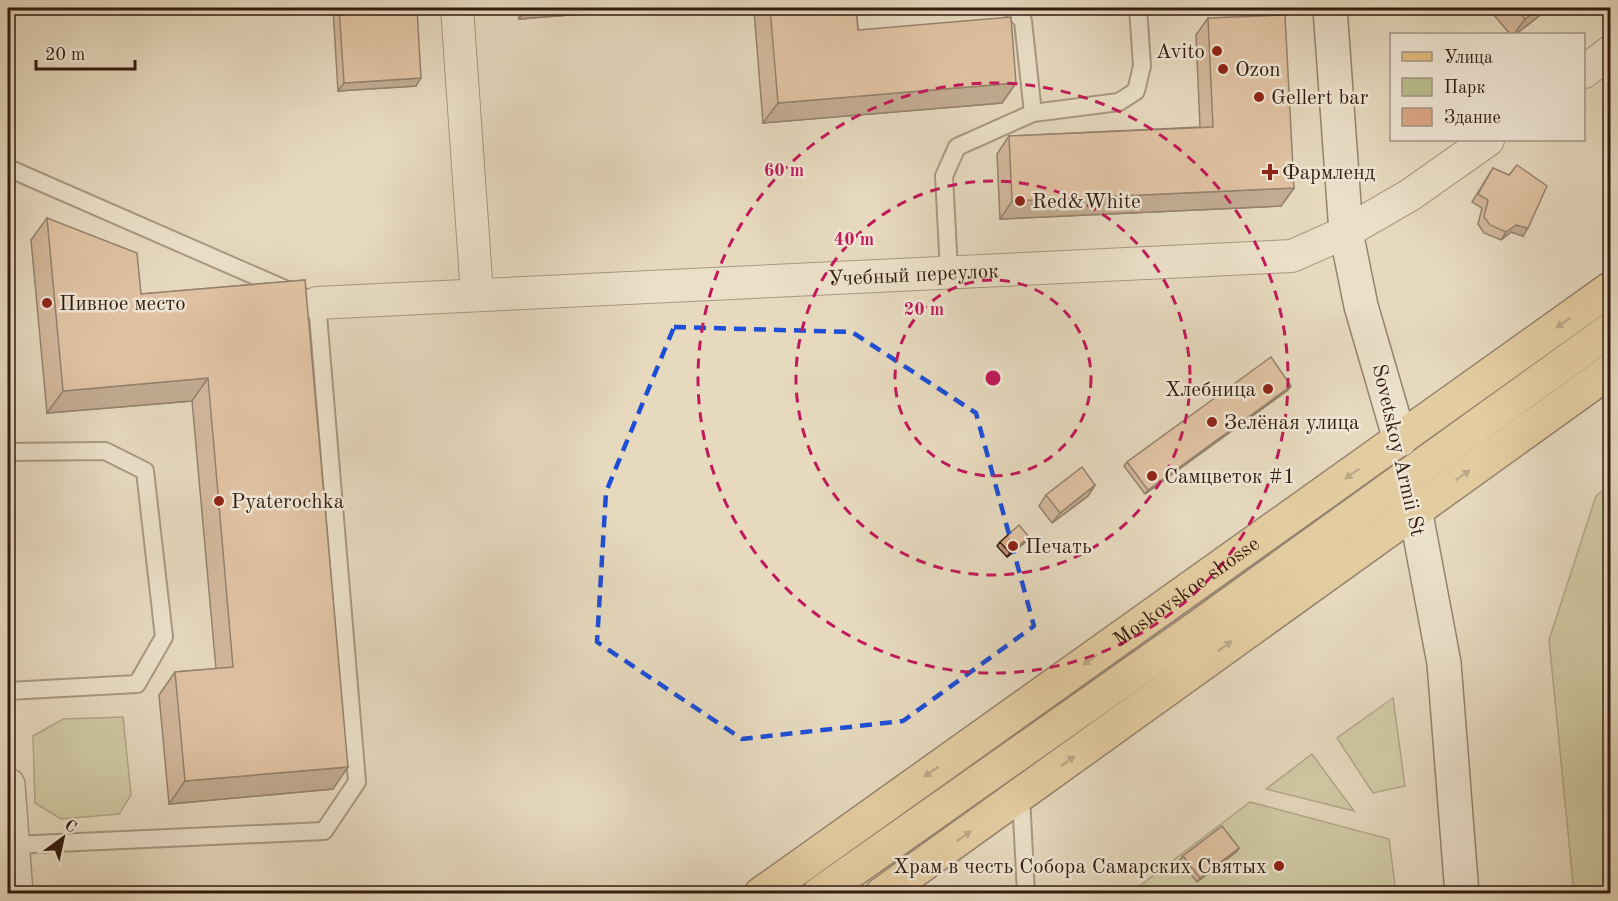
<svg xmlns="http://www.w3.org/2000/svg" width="1618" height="901" font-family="'Old Standard TT',serif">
<rect width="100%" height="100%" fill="#e6d9be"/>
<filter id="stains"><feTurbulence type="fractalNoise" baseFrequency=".00333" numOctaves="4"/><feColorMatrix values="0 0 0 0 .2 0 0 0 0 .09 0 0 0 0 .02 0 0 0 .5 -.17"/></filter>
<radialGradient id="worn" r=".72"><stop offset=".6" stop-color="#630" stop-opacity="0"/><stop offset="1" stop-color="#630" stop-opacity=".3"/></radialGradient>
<g fill="#babe8e" stroke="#766c4e" stroke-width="1.5">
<polygon points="1610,485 1610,893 1574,893 1549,640 1596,496"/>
<polygon points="1393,698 1405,786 1373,793 1337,738"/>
<polygon points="123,717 131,795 119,814 61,819 35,803 33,736 63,719"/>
<polygon points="1312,754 1354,811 1266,789"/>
<polygon points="1250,802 1389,839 1396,893 1129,894"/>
</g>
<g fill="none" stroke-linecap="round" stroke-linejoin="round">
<defs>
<g id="service">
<polyline points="1033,113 1119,102 1136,91 1142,66 1138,8"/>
<polyline points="8,168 317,303 357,782 324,831 13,845"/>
<polyline points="949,271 944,176 957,147 1033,113 1023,21 1011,8"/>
<polyline points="8,452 105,451 145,471 164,637 137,684 8,691"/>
<polyline points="1021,796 1026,894"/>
</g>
<g id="minor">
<polyline points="457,8 477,294"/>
<polyline points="1584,72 1610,52"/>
<path id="s1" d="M 317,303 L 1292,256 L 1346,232 L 1410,195 L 1488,140"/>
</g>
<polyline id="tertiary" points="8,785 16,894"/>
<g id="secondary">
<polyline points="1330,8 1346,232 1361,306 1400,440"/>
<polyline points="1415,509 1444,663 1462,894"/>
</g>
<g id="primary">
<path id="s2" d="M 761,894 L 1610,289"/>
<polyline points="819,894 1194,630 1610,330"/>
<polyline points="882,894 1610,371"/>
</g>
</defs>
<use href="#service" stroke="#604a3b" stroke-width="20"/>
<use href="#minor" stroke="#604a3b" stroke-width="34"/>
<use href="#tertiary" stroke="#604a3b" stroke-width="36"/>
<use href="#secondary" stroke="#331b0f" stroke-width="36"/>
<use href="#primary" stroke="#331b0f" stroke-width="36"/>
<use href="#service" stroke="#efe6d5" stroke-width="16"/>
<use href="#minor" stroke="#efe6d5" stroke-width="32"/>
<use href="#tertiary" stroke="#efe6d5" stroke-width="33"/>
<use href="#secondary" stroke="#efe6d5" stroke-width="33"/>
<use href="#primary" stroke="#e3bc7f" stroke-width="33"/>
</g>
<g fill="#bd9073" stroke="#331b0f" stroke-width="1.5">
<polygon points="333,8 417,8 416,86 338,91"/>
<polygon points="518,8 657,8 519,19"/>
<polygon points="755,8 856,8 858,30 1016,83 1002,103 763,123 754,10"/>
<polygon points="1488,8 1549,8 1516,34 1510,34"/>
<polygon points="1208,18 1294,188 1281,206 1000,219 997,154 1009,136 1200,127 1196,35"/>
<polygon points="1493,168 1523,236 1511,232 1501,240 1484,233 1478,224 1482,208 1472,202"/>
<polygon points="47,218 141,294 305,280 333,789 169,804 159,695 175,672 216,669 192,401 47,413 31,240"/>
<polygon points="1288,390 1145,494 1124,466 1127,462"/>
<polygon points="1095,485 1088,496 1052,523 1039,506 1046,495"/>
<polygon points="1027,541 1007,557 997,546 1000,542"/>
<polygon points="1239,848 1236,852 1197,882 1180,860 1183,856"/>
</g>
<g fill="#9a765e" stroke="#331b0f" stroke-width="1.5">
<polygon points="527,8 657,8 519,19"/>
<polygon points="1540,8 1549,8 1516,34 1514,34 1525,19"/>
<polygon points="421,78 416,86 338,91 344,83"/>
<polygon points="1016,83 1002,103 763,123 778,103"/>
<polygon points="1294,188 1281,206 1000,219 1012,201"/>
<polygon points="1516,225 1528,228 1523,236 1511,232 1501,240 1506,232"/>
<polygon points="208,378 192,401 47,413 63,391"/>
<polygon points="1291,386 1288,390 1145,494 1148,490"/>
<polygon points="1095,485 1088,496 1052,523 1060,513"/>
<polygon points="1029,537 1027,541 1007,557 1010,553"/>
<polygon points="348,767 333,789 169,804 185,781"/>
<polygon points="1239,848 1236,852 1197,882 1200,878"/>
</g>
<g fill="#dca886" stroke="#331b0f" stroke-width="1.5">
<polygon points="339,8 417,8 421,78 344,83"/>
<polygon points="770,8 856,8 858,30 1011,17 1016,83 778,103"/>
<polygon points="1515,8 1540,8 1525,19"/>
<polygon points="1285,15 1294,188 1012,201 1009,136 1213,127 1208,18"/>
<polygon points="1517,165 1547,186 1528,228 1516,225 1506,232 1490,225 1484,217 1488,200 1478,194 1493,168 1509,175"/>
<polygon points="47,218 137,253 141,294 305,280 348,767 185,781 175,672 233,667 208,378 63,391"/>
<polygon points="1271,357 1291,386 1148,490 1127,462"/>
<polygon points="1082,467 1095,485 1060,513 1046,495"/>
<polygon points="1019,525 1029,537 1010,553 1000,542"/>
<polygon points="1222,826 1239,848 1200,878 1183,856"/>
<polygon points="337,889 337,894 278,894 278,893"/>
</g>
<defs><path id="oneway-solid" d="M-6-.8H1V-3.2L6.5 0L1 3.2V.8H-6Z" transform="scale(1.5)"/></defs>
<g fill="#8b6c47">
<use href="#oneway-solid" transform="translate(1563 323) rotate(145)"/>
<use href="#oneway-solid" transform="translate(1352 474) rotate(145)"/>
<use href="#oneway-solid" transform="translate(1463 475) rotate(-35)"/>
<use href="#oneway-solid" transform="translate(1225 646) rotate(-36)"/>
<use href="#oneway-solid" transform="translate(1090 660) rotate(145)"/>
<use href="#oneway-solid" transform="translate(1068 761) rotate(-36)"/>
<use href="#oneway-solid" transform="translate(931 772) rotate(145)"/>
<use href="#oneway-solid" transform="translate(964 836) rotate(-35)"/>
</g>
<path d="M0 0H1618V901H0ZM 674,327 L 852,332 L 976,413 L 1034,626 L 903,721 L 742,739 L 597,642 L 606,492 Z" fill="#e6d9be" fill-opacity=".55" fill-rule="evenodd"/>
<path fill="none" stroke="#1d4ed8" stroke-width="4.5" stroke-dasharray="12 8" stroke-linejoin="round" d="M 674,327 L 852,332 L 976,413 L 1034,626 L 903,721 L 742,739 L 597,642 L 606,492 Z"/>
<g fill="none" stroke="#c2185b" stroke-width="3" stroke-dasharray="10 8">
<circle cx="993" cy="378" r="98"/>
<circle cx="993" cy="378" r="197"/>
<circle cx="993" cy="378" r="295"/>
</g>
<g fill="#8f2418" stroke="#efe6d5" stroke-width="2">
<circle cx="1217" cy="51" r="6"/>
<circle cx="1223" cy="69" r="6"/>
<circle cx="1259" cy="97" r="6"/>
<path d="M1267 163h6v6h6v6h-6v6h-6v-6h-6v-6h6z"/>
<circle cx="1020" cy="201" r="6"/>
<circle cx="47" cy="303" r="6"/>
<circle cx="1268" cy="389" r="6"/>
<circle cx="1212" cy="422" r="6"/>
<circle cx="1152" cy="476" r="6"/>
<circle cx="219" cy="501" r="6"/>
<circle cx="1013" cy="546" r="6"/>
<circle cx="1279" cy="866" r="6"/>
</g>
<g text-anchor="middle" stroke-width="5" stroke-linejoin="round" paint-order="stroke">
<g font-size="21" fill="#331b0f" stroke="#efe6d5" text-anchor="start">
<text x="1205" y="58" text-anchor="end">Avito</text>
<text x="1235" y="76">Ozon</text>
<text x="1271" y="104">Gellert bar</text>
<text x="1282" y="179">Фармленд</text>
<text x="1032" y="208">Red&amp;White</text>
<text x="59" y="310">Пивное место</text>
<text x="1256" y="396" text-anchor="end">Хлебница</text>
<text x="1224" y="429">Зелёная улица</text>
<text x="1164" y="483">Самцветок #1</text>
<text x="231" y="508">Pyaterochka</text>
<text x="1025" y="553">Печать</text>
<text x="1267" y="873" text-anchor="end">Храм в честь Собора Самарских Святых</text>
</g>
<g font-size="21" fill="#331b0f" stroke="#efe6d5">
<text dy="7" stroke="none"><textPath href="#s1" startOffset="597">Учебный переулок</textPath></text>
<text transform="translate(1399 450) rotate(77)" y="7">Sovetskoy Armii St</text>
<text dy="7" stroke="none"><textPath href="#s2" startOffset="522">Moskovskoe shosse</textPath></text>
</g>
</g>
<circle cx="993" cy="378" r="9" fill="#c2185b" stroke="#efe6d5" stroke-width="3"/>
<g font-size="18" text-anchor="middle" font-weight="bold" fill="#c2185b" stroke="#efe6d5" stroke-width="5" stroke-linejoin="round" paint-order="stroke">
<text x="784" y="176">60 m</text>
<text x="854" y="245">40 m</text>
<text x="924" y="315">20 m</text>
</g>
<rect width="1618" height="901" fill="none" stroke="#e6d9be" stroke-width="30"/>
<rect x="9" y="9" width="1600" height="883" fill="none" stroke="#331b0f" stroke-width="3"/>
<rect x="15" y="15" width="1588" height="871" fill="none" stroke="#331b0f" stroke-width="1.5"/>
<rect x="1390" y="33" width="195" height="108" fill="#efe6d5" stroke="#a49586" stroke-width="1.5"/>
<rect x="1402" y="52" width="30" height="9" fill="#e3bc7f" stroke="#a49586" stroke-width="1.5"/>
<text x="1444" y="63" font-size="18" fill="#331b0f">Улица</text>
<rect x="1402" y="78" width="30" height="18" fill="#babe8e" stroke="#a49586" stroke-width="1.5"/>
<text x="1444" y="93" font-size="18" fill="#331b0f">Парк</text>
<rect x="1402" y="108" width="30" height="18" fill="#dca886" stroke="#a49586" stroke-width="1.5"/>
<text x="1444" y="123" font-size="18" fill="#331b0f">Здание</text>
<g transform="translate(63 838) rotate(33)" stroke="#efe6d5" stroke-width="4.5" paint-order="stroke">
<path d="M0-4.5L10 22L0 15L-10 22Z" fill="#331b0f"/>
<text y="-9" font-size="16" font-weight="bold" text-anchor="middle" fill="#331b0f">С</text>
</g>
<path d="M36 60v9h99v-9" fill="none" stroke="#331b0f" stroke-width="3"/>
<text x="45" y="60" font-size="18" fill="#331b0f" stroke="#efe6d5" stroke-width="4.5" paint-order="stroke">20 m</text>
<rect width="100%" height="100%" filter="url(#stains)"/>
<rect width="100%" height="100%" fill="url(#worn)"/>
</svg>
